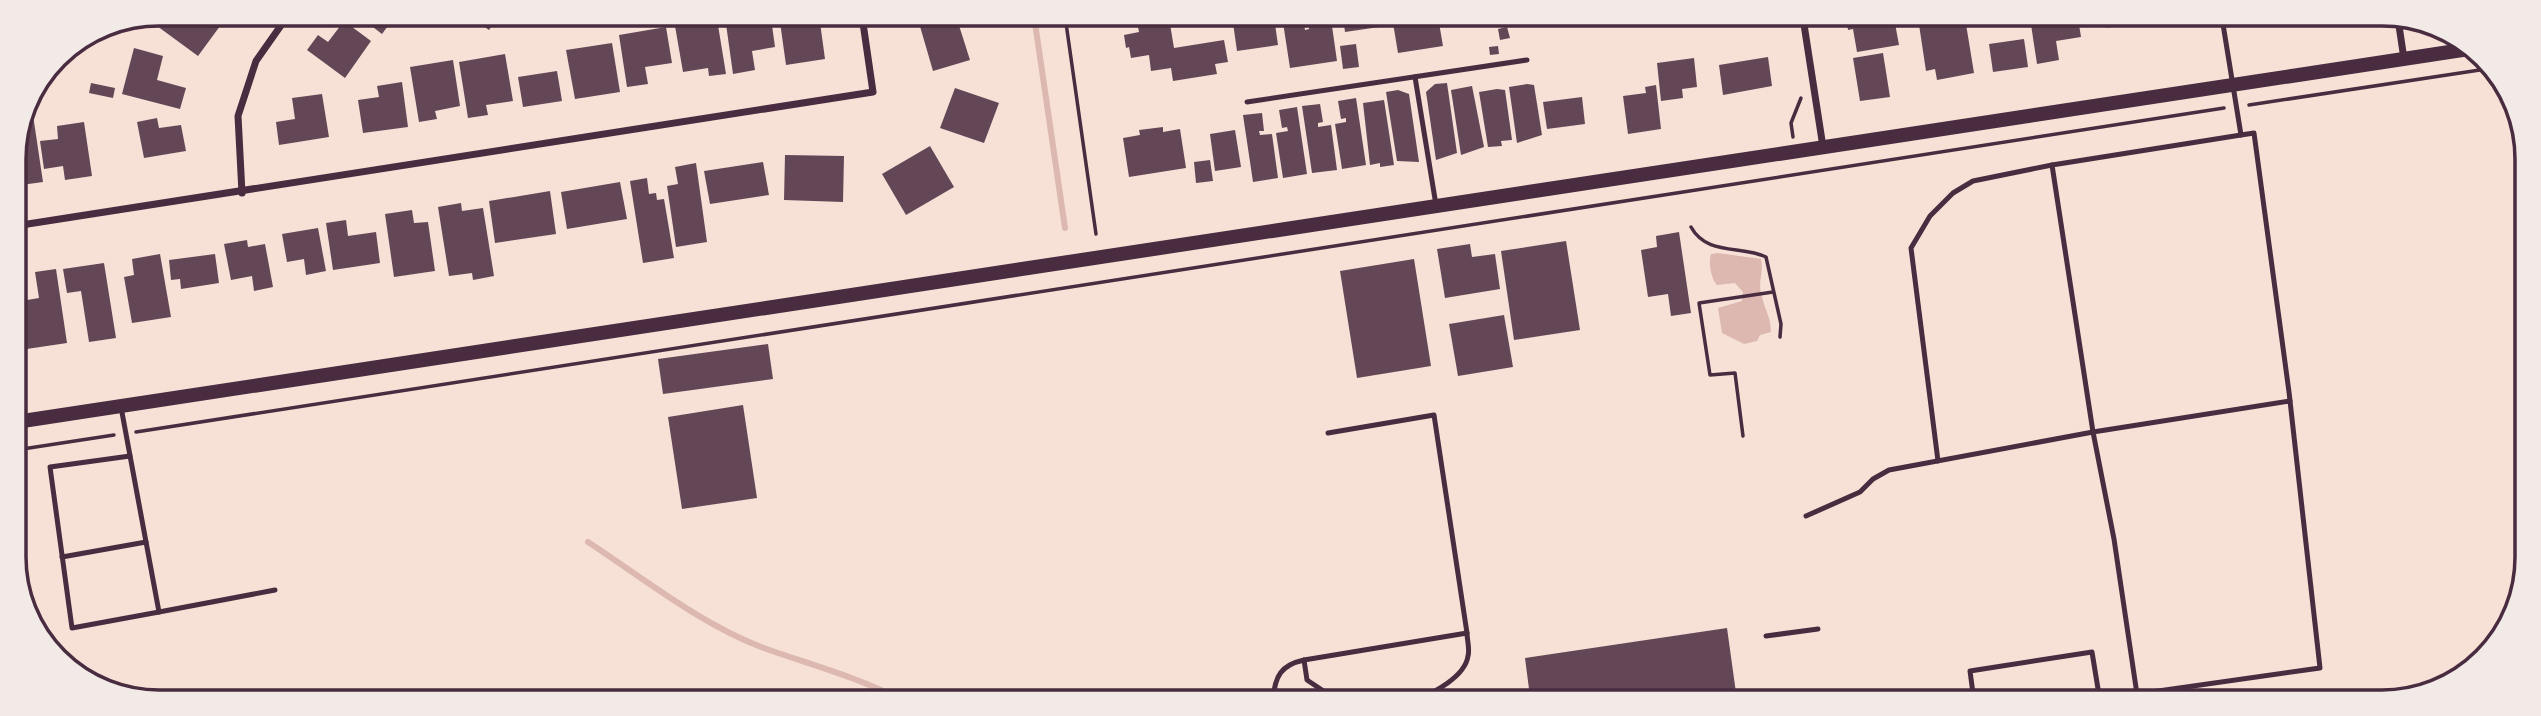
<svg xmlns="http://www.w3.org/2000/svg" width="2541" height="716" font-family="Ubuntu,sans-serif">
<rect width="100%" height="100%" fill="#f7e1d7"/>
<path fill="#dcb8b0" d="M 1718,253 L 1761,259 C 1764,272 1758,281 1761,293 C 1764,308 1771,317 1771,332 L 1760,335 L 1757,341 L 1744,344 L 1722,333 L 1718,308 L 1742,301 L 1743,292 L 1735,283 L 1717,285 C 1711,279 1708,262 1711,254 Z"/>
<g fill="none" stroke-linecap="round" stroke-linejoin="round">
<g stroke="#dcb8b0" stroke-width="6">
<polyline points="1034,16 1065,228"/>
<path d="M 588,542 C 643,578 699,623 761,647 C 808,664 855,676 900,699"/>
</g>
</g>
<g fill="#644757">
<polygon points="165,14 182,14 187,17 189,14 212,14 223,22 198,56 157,26"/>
<polygon points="356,14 381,14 396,15 382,34"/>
<polygon points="484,15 504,15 498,24"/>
<polygon points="779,15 819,15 825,59 786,65"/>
<polygon points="917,16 956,16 970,60 933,71"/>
<polygon points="1136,16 1187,16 1188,22 1170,24 1174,48 1224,40 1228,62 1215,64 1217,74 1173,81 1171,68 1151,71 1149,55 1131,58 1129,47 1126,48 1124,35 1139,32"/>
<polygon points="1282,16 1303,16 1305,30 1309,29 1309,26 1332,26 1337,61 1290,68"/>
<polygon points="1274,17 1278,45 1237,51 1233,23"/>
<polygon points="1343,17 1384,17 1386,26 1345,32"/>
<polygon points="1392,17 1438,17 1443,46 1398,53"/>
<polygon points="1446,17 1459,17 1460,24 1448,26"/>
<polygon points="1479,17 1493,17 1494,21 1480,23"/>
<polygon points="1631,17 1651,17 1652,20 1632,24"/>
<polygon points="771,18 775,47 752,51 755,70 733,74 726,24"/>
<polygon points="1846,18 1894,18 1899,45 1857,52 1853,29 1848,30"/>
<polygon points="1918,18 1934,18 1935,23 1940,22 1940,18 1965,18 1974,73 1937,80 1935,69 1926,71"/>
<polygon points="2030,18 2078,18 2081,37 2056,41 2059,60 2037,64"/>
<polygon points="485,19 493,24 489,30 482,25"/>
<polygon points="717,19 726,74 709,76 708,68 683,72 675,26"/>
<polygon points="344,21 371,41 345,78 307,50 318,35 328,42"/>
<polygon points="666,27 672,63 645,67 648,84 627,87 619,35"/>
<polygon points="1507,27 1510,38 1500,40 1498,29"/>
<polygon points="2024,39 2028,67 1993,72 1989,44"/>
<polygon points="612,43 620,92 575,99 566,50"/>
<polygon points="1356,44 1359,67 1343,69 1340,46"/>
<polygon points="1498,46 1499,54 1490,55 1489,47"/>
<polygon points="134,48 163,56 157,80 186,88 180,109 122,94"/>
<polygon points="1883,53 1890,97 1860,101 1853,58"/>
<polygon points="505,54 513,101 486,105 488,115 468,118 459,62"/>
<polygon points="1768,57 1772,86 1723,95 1719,65"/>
<polygon points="1694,58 1697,87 1682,89 1683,98 1661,101 1657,63"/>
<polygon points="453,60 460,106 435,111 437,119 419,122 410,67"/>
<polygon points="557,71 562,101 523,107 518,77"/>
<polygon points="402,82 408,127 363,133 358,100 379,97 377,86"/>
<polygon points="91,83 115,88 113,98 89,93"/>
<polygon points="1447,83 1457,153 1436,160 1426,92 1435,84"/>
<polygon points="1527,84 1534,85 1542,135 1517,143 1509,87"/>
<polygon points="1656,85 1661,129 1628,134 1623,96 1646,93 1645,87"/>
<polygon points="1472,86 1484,147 1461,155 1451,90"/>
<polygon points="955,88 999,103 984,143 940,128"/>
<polygon points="1497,89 1505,90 1512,140 1501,141 1502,146 1488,147 1479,92"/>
<polygon points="1398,90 1409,94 1419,162 1397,161 1386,92"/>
<polygon points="322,94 329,137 279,145 276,122 295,119 292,98"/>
<polygon points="1582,97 1585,124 1547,129 1543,102"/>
<polygon points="1356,98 1366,165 1342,169 1335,124 1346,122 1346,118 1341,119 1338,101"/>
<polygon points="1384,100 1394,165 1380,167 1380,163 1370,165 1363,103"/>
<polygon points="1320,104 1323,122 1318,123 1318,127 1331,125 1337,170 1312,173 1302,106"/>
<polygon points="1297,107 1307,174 1283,178 1276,133 1288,131 1287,127 1282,128 1279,110"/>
<polygon points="1262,113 1264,131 1259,131 1260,135 1272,134 1278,178 1253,182 1243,115"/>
<polygon points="33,115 43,182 14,186 14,150 22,129 23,117"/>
<polygon points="157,118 159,128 181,125 186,151 144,158 137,122"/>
<polygon points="84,122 92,176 65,180 63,166 44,169 40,141 58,139 57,126"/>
<polygon points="1163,127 1163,132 1180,129 1186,168 1129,177 1123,138 1140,135 1139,130"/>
<polygon points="1235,130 1241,167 1215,171 1210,134"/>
<polygon points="930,146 954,187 906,215 882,174"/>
<polygon points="785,155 844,156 843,202 784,200"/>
<polygon points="1210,160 1213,181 1196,183 1194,162"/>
<polygon points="763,162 769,195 710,204 704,171"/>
<polygon points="696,163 707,242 676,247 667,186 678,184 675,167"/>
<polygon points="647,178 649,194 656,193 657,200 664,199 674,258 643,263 630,181"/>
<polygon points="620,182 627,219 567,229 561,192"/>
<polygon points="550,191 556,234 495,243 489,201"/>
<polygon points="461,203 462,211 483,208 494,276 473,280 472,273 449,276 438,207"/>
<polygon points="412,210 414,223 428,222 435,271 394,277 385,214"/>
<polygon points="346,220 348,236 376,232 380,263 333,270 326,223"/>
<polygon points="318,228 326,271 306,275 304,259 287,262 282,234"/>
<polygon points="1679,232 1691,313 1671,316 1668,294 1648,297 1641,250 1657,247 1656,236"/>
<polygon points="247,240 248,247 265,244 273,287 254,291 252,276 231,280 224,244"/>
<polygon points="1566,241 1580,330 1514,340 1501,251"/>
<polygon points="1470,244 1472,257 1495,254 1500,289 1445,298 1437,249"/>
<polygon points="160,254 171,317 132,323 124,277 134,275 132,259"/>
<polygon points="215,254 219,283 181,289 180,279 171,280 169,260"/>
<polygon points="1414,259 1431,366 1357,378 1340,271"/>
<polygon points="104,263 116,338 89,342 81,291 67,293 63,269"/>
<polygon points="56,269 67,343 20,350 15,302 39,298 35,272"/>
<polygon points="1504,315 1513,367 1458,376 1449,324"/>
<polygon points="768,344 773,379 663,394 658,359"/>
<polygon points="743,405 757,498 682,509 668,417"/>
<polygon points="1727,628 1737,700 1463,700 1529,689 1525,658"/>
</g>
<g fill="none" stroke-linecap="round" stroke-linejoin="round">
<g stroke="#4a2c40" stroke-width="3.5">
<polyline points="1065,16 1096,234"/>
<polyline points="2249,105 2493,68"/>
<polyline points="1793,137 1791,123 1801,98"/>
<path d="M 1691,227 C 1707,256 1741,245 1766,257 L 1781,324 L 1780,337"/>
<polyline points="136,432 2224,108"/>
<polyline points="1743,436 1735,373 1710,375 1699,303 1773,292"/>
<polyline points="16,450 114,435"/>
</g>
<g stroke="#4a2c40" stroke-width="5">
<polyline points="2108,25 2146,18"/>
<polyline points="1415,77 1436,205"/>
<polyline points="1247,102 1527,60"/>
<polyline points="121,407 159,612 275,590"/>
<polyline points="1328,433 1434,415 1467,633 1304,660 1307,680 1337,700"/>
<polyline points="130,456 50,467 72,628 159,612"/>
<polyline points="1938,461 1911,248 1930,216 1953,193 1973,181 2052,165"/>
<polyline points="1806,516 1860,492 1873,479 1889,470 2093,432 2052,165 2241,135 2222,18"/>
<polyline points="62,557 146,542"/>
<polyline points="1766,636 1818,629"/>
<polyline points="2137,694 2320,668 2289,392 2254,133 2241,135"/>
<path d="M 1273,699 C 1275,676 1281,665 1304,660"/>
<path d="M 1416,700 C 1433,693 1465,677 1468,656 C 1470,649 1467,640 1467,633"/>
<polyline points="1974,701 1970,671 2092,652 2100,701"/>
<polyline points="2138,701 2114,539 2093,432 2290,401"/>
</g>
<g stroke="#4a2c40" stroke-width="7">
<polyline points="1803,18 1823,147"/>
<polyline points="2398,19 2404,59"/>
<polyline points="242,193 238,116 256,61 289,14"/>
<polyline points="15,226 873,92 862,16"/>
</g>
<polyline stroke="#4a2c40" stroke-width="14" points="16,422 2469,49"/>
</g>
<path d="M0 0H2541V716H0ZM159 26H2382A133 133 0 0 1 2515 159V557A133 133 0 0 1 2382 690H159A133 133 0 0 1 26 557V159A133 133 0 0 1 159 26Z" fill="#f1eae7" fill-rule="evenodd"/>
<path fill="none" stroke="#4a2c40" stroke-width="3.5" d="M159 26H2382A133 133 0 0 1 2515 159V557A133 133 0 0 1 2382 690H159A133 133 0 0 1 26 557V159A133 133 0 0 1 159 26Z"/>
</svg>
